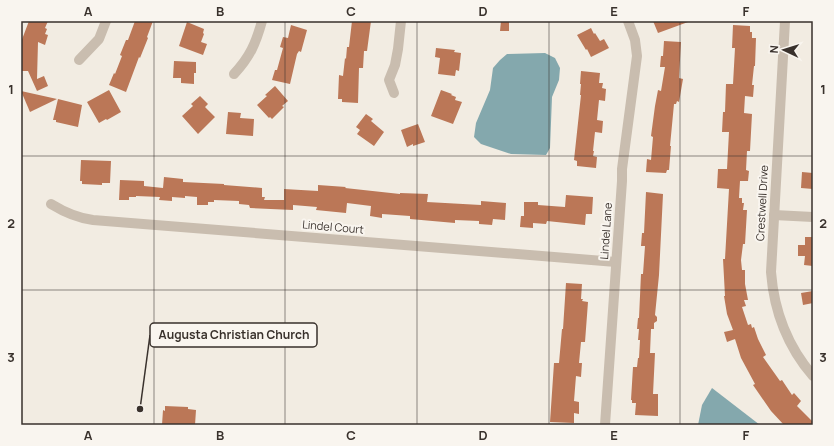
<svg xmlns="http://www.w3.org/2000/svg" width="834" height="446" font-family="Manrope,sans-serif">
<rect width="100%" height="100%" fill="#f2ece2"/>
<g fill="#84a8ad">
<polygon points="545,53 555,58 560,68 559,80 552,97 550,148 546,155 511,154 481,144 474,137 476,123 490,90 493,68 500,60 507,54"/>
<polygon points="712,388 760,425 698,425 702,405"/>
</g>
<g fill="#bb7757">
<polygon points="29,21 48,21 45,28 47,29 45,34 48,35 45,45 38,42 37,79 44,76 48,86 37,91 28,71 21,71 21,42"/>
<polygon points="135,21 153,21 147,37 148,38 140,58 139,57 126,92 109,85 114,73 115,74 122,56 120,55 126,40 128,40"/>
<polygon points="352,21 371,21 367,51 364,51 363,68 359,68 358,103 342,102 342,99 338,99 339,75 343,76 345,58 346,59 347,47 349,47"/>
<polygon points="501,21 509,21 509,31 500,31"/>
<polygon points="653,21 688,21 688,22 658,33"/>
<polygon points="187,22 204,29 203,33 204,34 201,42 207,44 203,55 179,46"/>
<polygon points="291,25 307,30 301,52 299,51 297,54 290,84 272,80 275,70 277,70 283,48 280,47 283,37 288,38"/>
<polygon points="733,25 750,26 750,32 752,32 752,38 756,38 755,66 754,66 752,85 754,85 753,97 745,96 744,113 752,114 750,151 747,151 746,170 749,171 748,181 740,181 739,198 742,198 742,203 744,203 743,210 747,210 745,244 743,244 741,260 742,270 745,270 745,284 748,300 744,300 746,306 742,307 748,325 751,324 752,328 754,327 758,339 766,355 763,357 780,381 782,380 792,395 794,393 801,401 797,406 813,422 813,425 784,425 771,411 753,385 755,384 741,358 735,339 727,342 724,332 733,330 727,314 724,296 725,296 723,259 725,259 729,189 717,188 718,169 727,169 729,132 722,132 723,112 725,112 726,84 733,84 735,48 732,48"/>
<polygon points="591,28 594,34 595,33 600,41 604,39 609,48 591,57 587,49 586,50 577,35"/>
<polygon points="664,41 681,42 679,78 683,79 679,102 677,101 676,104 674,104 670,146 671,146 669,170 667,170 666,173 646,172 647,159 651,160 653,137 651,136 655,106 658,90 661,91 665,67 660,67 661,56 663,56"/>
<polygon points="436,48 455,50 454,52 461,53 459,71 456,70 455,76 438,74 440,58 435,57"/>
<polygon points="174,61 196,62 196,73 194,73 194,84 181,83 181,78 173,78"/>
<polygon points="581,71 600,73 599,83 603,83 602,88 606,89 605,101 599,100 597,120 603,121 602,133 595,132 593,151 594,151 593,156 597,157 596,168 577,166 577,161 574,160 581,95 580,95 581,84 580,84"/>
<polygon points="275,86 288,101 282,106 284,107 272,119 270,117 269,118 257,105 267,96 265,95"/>
<polygon points="109,90 121,112 107,120 106,119 99,123 87,102"/>
<polygon points="441,90 452,94 451,95 456,97 455,100 462,102 453,124 431,116"/>
<polygon points="21,91 57,99 30,112"/>
<polygon points="200,96 208,104 205,107 215,117 198,134 182,116 193,106 191,104"/>
<polygon points="58,99 82,105 78,127 56,122 56,120 53,120"/>
<polygon points="228,112 241,113 240,118 254,119 253,136 226,134"/>
<polygon points="366,114 373,119 371,121 384,132 374,146 357,134 360,130 356,127"/>
<polygon points="418,124 425,142 413,146 413,144 407,147 401,130"/>
<polygon points="81,160 111,161 110,183 102,183 102,185 82,184 82,181 80,181"/>
<polygon points="802,172 813,173 813,189 801,188"/>
<polygon points="164,177 183,179 183,182 224,184 224,185 262,188 262,197 265,197 264,200 284,200 284,189 318,191 318,185 346,187 345,188 400,194 400,193 428,194 427,202 481,205 481,201 506,203 505,220 493,219 492,225 479,224 479,221 455,220 455,223 410,219 410,216 382,214 382,218 370,216 371,206 347,203 346,213 316,210 317,207 293,205 293,210 250,208 249,205 239,204 239,201 214,200 214,202 208,202 208,205 197,205 197,197 185,196 185,198 172,197 172,201 159,200 160,197 136,196 136,197 129,197 129,200 119,200 120,180 144,181 144,186 163,188"/>
<polygon points="646,192 663,194 659,275 655,315 657,317 657,321 654,323 654,329 651,329 650,353 655,353 653,394 658,394 658,416 635,415 636,403 632,403 632,400 631,400 633,367 637,367 638,358 639,358 640,340 638,340 639,329 637,329 638,318 639,318 641,274 643,274 645,246 641,246 642,233 644,233"/>
<polygon points="566,195 593,197 592,214 586,214 585,225 547,221 546,224 533,223 533,228 520,227 521,216 524,216 524,202 538,202 538,205 565,207"/>
<polygon points="805,237 813,237 813,266 804,265 805,256 798,256 798,245 805,245"/>
<polygon points="566,283 582,284 581,299 583,299 582,301 588,302 585,342 581,342 579,363 582,363 581,377 576,376 574,401 579,402 579,414 574,413 574,423 550,422 554,363 559,363 562,329 563,329"/>
<polygon points="813,291 813,303 803,305 801,293"/>
<polygon points="165,406 188,407 188,409 196,410 195,425 162,425 163,410 165,411"/>
</g>
<g fill="none" stroke-linecap="round" stroke-linejoin="round">
<g stroke="#c9bdaf" stroke-width="10">
<path d="M 785,21 L 771,272 C 774,311 788,347 813,376"/>
<polyline points="79,60 99,39 106,21"/>
<path d="M 234,74 C 250,57 256,43 262,21"/>
<polyline points="394,93 389,80 395,65 398,49 401,21"/>
<path d="M 51,204 C 64,212 77,218 93,220 L 616,262"/>
<polyline points="774,215 813,217"/>
<polyline points="605,425 622,181 622,169 637,56 635,40 628,21"/>
</g>
</g>
<path fill="none" stroke="#39312c" stroke-width="1" stroke-opacity="0.55" d="M 154,21 L 154,425M 285,21 L 285,425M 417,21 L 417,425M 549,21 L 549,425M 680,21 L 680,425M 21,156 L 813,156M 21,290 L 813,290"/>
<g text-anchor="middle" stroke-width="4" stroke-linejoin="round" paint-order="stroke">
<g font-size="11" fill="#39312c" stroke="#f9f5ef">
<text transform="translate(762 203) rotate(-87)" y="4">Crestwell Drive</text>
<text transform="translate(333 227) rotate(5)" y="4">Lindel Court</text>
<text transform="translate(606 231) rotate(-86)" y="4">Lindel Lane</text>
</g>
</g>
<path fill="none" stroke="#39312c" stroke-width="1.5" d="M140 409L150 335"/>
<circle fill="#39312c" stroke="#f9f5ef" stroke-width="1.5" cx="140" cy="409" r="4"/>
<rect fill="#f9f5ef" stroke="#39312c" stroke-width="1.5" x="150" y="323" width="167" height="24" rx="4"/>
<g font-size="12" text-anchor="middle" font-weight="bold" fill="#39312c">
<text x="234" y="339">Augusta Christian Church</text>
</g>
<rect width="834" height="446" fill="none" stroke="#f9f5ef" stroke-width="44"/>
<g transform="translate(784 50) rotate(274)" stroke="#f9f5ef" stroke-width="3" paint-order="stroke">
<path d="M0-3L7 15L0 10L-7 15Z" fill="#39312c"/>
<text y="-6" font-size="11" font-weight="bold" text-anchor="middle" fill="#39312c">N</text>
</g>
<rect x="22" y="22" width="790" height="402" fill="none" stroke="#39312c" stroke-width="1.5"/>
<g font-size="13" text-anchor="middle" font-weight="bold" fill="#39312c">
<text x="88" y="16">A</text>
<text x="220" y="16">B</text>
<text x="351" y="16">C</text>
<text x="483" y="16">D</text>
<text x="614" y="16">E</text>
<text x="746" y="16">F</text>
<text x="11" y="94">1</text>
<text x="823" y="94">1</text>
<text x="11" y="228">2</text>
<text x="823" y="228">2</text>
<text x="11" y="362">3</text>
<text x="823" y="362">3</text>
<text x="88" y="440">A</text>
<text x="220" y="440">B</text>
<text x="351" y="440">C</text>
<text x="483" y="440">D</text>
<text x="614" y="440">E</text>
<text x="746" y="440">F</text>
</g>
</svg>
